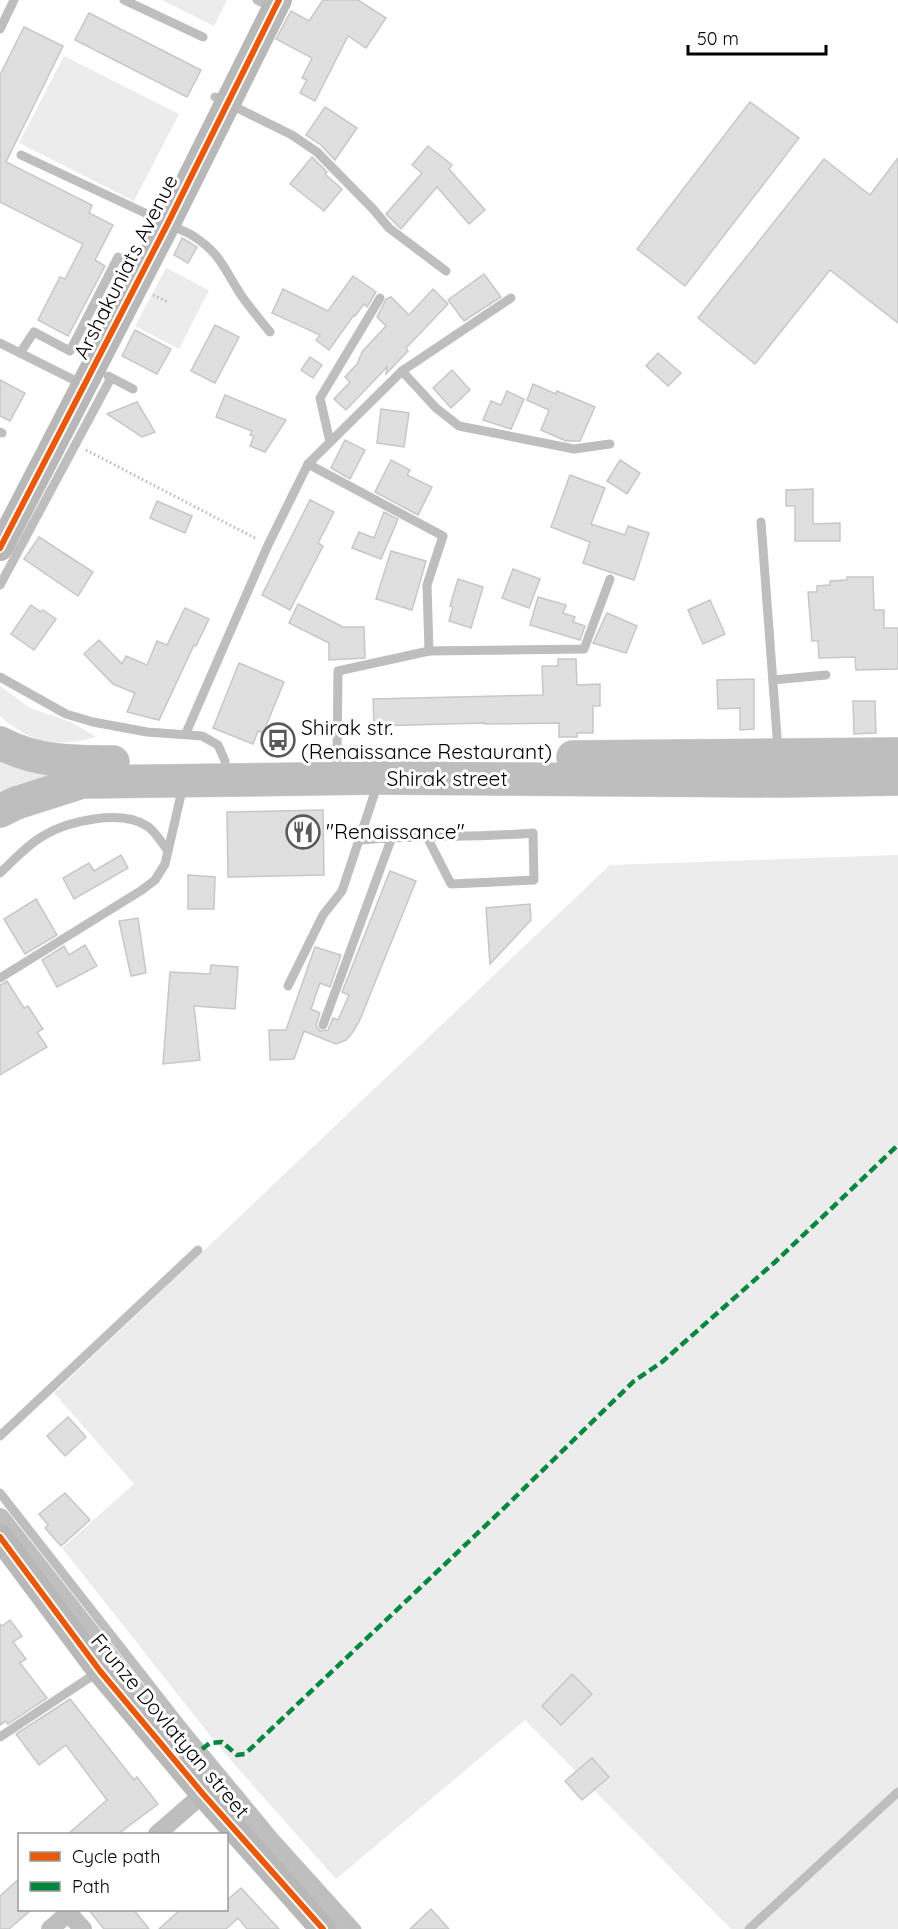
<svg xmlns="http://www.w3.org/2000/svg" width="898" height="1929" font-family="Quicksand,sans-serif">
<rect width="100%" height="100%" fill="#fff"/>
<g fill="#ececec">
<polygon points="162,0 227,0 214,26"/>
<polygon points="64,56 179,114 134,201 19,143"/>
<polygon points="166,268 209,290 179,349 135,326"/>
<path d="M 0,686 L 30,708 L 71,722 L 96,737 C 58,748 30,743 0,716 Z"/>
<polygon points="0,752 59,772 18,784 0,792"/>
<polygon points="898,855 898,1929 731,1929 525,1720 336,1879 220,1748 62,1548 134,1484 54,1393 610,865"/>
</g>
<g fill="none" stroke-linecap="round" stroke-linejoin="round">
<polyline stroke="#bfbfbf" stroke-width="20" points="0,1518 175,1741 343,1929"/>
</g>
<g fill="#dfdfdf" stroke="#c7c7c7" stroke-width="1.5">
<polygon points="323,0 358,0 386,18 366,48 348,36 315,101 300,93 307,80 302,78 312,58 276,39 291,11 309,21"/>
<polygon points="89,13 201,70 187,97 75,40"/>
<polygon points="24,27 63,46 6,162 92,205 89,213 113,225 95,260 105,266 68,336 38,320 60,277 65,279 83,244 0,202 0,75"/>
<polygon points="750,102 799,138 685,286 637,249"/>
<polygon points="325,107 357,128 335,160 321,145 306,135"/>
<polygon points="428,146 452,165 449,169 485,210 469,224 437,187 401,229 386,214 422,173 412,165"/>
<polygon points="312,157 327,172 325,174 342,189 324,211 290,184"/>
<polygon points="898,158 898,323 830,270 755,364 698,318 824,159 870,195"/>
<polygon points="182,238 197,247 188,263 174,255"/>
<polygon points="484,274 501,297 464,321 448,300"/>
<polygon points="353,276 376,292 367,307 364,304 355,316 354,315 329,350 316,340 320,335 272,313 283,289 328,311"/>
<polygon points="433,289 448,304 406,348 408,351 386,374 387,367 346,410 334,399 350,382 345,377 357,364 362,352 386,326 377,317 386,299 391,297 409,315"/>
<polygon points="215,325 239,337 215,383 191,371"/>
<polygon points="135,330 171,349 157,374 122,356"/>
<polygon points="658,353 681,373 668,386 646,366"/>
<polygon points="310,357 322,365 313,378 301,370"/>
<polygon points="452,370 470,390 451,408 433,388"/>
<polygon points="0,380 25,393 10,421 0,416"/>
<polygon points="533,384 556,394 557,391 595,407 580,441 566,441 541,430 549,410 527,400"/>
<polygon points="507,391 524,399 511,429 483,420 491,401 501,405"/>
<polygon points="225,395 286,420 265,452 250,446 254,436 250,435 252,431 216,417"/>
<polygon points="137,402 155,432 142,437 107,414"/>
<polygon points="381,409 409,413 404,447 377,443"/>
<polygon points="345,440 365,450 350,479 331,468"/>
<polygon points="391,460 410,470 407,475 432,487 418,515 375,492"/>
<polygon points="620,460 640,473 627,494 607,481"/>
<polygon points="570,475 605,488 591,524 625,535 628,526 649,533 634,580 583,563 590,542 551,527"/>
<polygon points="813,489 813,524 840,523 840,541 795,541 795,506 786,506 786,490"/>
<polygon points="310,500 334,512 318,543 323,546 290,610 262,595"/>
<polygon points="157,501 192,516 185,533 150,518"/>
<polygon points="384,512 398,519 381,559 352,548 359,532 374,538"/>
<polygon points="39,537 93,572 78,596 24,559"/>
<polygon points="391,551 426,561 412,610 376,599"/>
<polygon points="513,569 540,579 529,608 502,598"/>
<polygon points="847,577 873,577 874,610 884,610 884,628 898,628 898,669 856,670 855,657 819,658 818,641 812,641 808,592 817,592 817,586 830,585 830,581 847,580"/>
<polygon points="458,579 483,587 471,628 449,621 453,607 450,606"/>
<polygon points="538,597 566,605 563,613 575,617 573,622 585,626 580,640 530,625"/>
<polygon points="710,600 725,634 703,644 688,610"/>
<polygon points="298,604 343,627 364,627 365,658 329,660 329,643 289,623"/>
<polygon points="31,605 41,612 43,610 56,619 34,650 11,634"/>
<polygon points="185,608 209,619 196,646 194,645 159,720 127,712 135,693 113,684 84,654 99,640 122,664 126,656 147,665 157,641 167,645"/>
<polygon points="607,613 637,626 626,653 593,643"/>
<polygon points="558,659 576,659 577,685 600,684 600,706 593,706 593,733 577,733 577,737 559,737 559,723 485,724 485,723 374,726 373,699 543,695 542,666 558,666"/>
<polygon points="239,663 284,682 263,733 258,731 253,744 213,728"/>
<polygon points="754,679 754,729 740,730 740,708 718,709 717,680"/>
<polygon points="853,701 875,701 876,733 854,734"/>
<polygon points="323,810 324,875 228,877 227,812"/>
<polygon points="121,855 128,868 74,899 63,878 89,863 94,871"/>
<polygon points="390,871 416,881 359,1022 352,1033 346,1040 336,1044 304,1031 294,1059 270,1060 269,1030 286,1030 315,947 341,955 330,987 320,983 311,1009 320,1013 316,1026 320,1031 328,1030 333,1018 338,1020 349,995 342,992"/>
<polygon points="188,875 215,877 214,909 188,909"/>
<polygon points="36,899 57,935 25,954 4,919"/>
<polygon points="530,904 531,920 490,964 486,908"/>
<polygon points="138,918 146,973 131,976 119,921"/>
<polygon points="85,945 97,966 57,987 42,960 64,946 69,955"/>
<polygon points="211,965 238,967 235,1009 194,1006 200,1060 163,1064 170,972 210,974"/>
<polygon points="7,981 24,1008 28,1006 43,1029 37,1032 47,1047 0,1075 0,985"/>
<polygon points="68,1417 86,1437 65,1456 47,1436"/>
<polygon points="65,1493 90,1520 61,1546 45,1528 48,1525 39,1514"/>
<polygon points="10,1620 22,1636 13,1642 26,1659 20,1663 47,1698 8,1724 6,1721 0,1725 0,1624 2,1626"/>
<polygon points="572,1674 592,1694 561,1725 542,1706"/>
<polygon points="70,1699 134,1780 137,1777 158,1804 118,1834 68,1834 107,1800 66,1745 39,1765 16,1734"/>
<polygon points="592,1758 609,1777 582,1800 565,1781"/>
<polygon points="20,1878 20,1910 31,1910 9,1929 0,1929 0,1896"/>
<polygon points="241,1888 279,1929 247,1929 238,1918 226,1929 159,1929 180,1910 226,1910 226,1901"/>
<polygon points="431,1909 449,1929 410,1929"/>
<polygon points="89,1910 134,1910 149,1929 104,1929"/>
</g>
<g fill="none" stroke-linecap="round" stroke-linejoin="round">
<defs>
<g id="highway">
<path d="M 0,743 C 36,762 73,762 113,762"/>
<polyline points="573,757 898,754"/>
<polyline points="0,811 16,803 82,782 380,778 780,781 898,779"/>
</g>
</defs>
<use href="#highway" stroke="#dbdbdb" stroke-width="34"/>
<g stroke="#b9b9b9" stroke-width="3" stroke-dasharray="1.5 3" stroke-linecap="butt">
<polyline points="153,295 168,302"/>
<polyline points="86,450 255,538"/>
</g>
<g stroke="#bebebe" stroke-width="9">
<polyline points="124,0 203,37"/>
<polyline points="257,0 263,3"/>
<polyline points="0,29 14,0"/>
<polyline points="215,97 292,135 317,152 373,209 389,228 446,271"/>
<path d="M 21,155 L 190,234 C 221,253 222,266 241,295 C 250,308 260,320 270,332"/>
<polyline points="0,343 84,385"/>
<polyline points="20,353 34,332 70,351 118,257 130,263"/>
<polyline points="402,371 436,408 459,426 574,449 610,444"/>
<polyline points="108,376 133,389"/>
<polyline points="0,432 2,433"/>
<polyline points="330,442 320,398 380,298"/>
<polyline points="308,464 443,536 427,585 429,651"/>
<polyline points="761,522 778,750"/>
<polyline points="0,585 111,378"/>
<polyline points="0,677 66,714 93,722 147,732 202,736 218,745 225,761"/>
<polyline points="773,680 826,675"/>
<polyline points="186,733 268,545 308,464 402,371 511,298"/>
<polyline points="337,759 338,671 429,651 584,649 610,579"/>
<path d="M 360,840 C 418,835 476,838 533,833 L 534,880 L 451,884 L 427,837"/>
<path d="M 0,873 C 13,861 27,845 43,836 C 67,821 121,809 147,826 C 155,831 162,843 168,851"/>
<polyline points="0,978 142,890 155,880 165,864 183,786"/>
<polyline points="288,986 323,915 342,891 378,783"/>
<polyline points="323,1025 392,837"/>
<polyline points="0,1436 198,1250"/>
<polyline points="0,1493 184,1728 275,1838 357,1929"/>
<polyline points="0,1737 98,1672"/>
<polyline points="165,1745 184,1728"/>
<polyline points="749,1929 898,1792"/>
</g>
<g stroke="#bebebe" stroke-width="18">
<polyline points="157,1834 203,1794"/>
<polyline points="68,1913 83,1929"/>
<polyline points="50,1929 72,1910"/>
</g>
<g stroke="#b8b8b8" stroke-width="26">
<polyline points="0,548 167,225 279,0"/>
<polyline points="0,1537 100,1671 203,1794 323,1929"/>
</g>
<use href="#highway" stroke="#bebebe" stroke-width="33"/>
<polyline stroke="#00873e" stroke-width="4.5" stroke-dasharray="9 4.5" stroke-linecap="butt" points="202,1749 210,1743 222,1742 237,1755 245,1754 502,1510 634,1381 662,1362 775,1262 898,1145"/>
<defs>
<g id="cycleway">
<polyline points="0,548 167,225 279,0"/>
<polyline points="0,1537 100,1671 203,1794 323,1929"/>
</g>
</defs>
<use href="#cycleway" stroke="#fff" stroke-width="10"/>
<use href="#cycleway" stroke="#e8590c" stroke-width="6"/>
</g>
<defs>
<symbol id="bus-ring" viewBox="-11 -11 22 22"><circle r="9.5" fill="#fff" stroke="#595959" stroke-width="1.5"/><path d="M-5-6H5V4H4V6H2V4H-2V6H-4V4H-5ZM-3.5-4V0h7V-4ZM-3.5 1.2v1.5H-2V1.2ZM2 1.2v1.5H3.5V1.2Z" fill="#595959"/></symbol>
<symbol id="restaurant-ring" viewBox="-11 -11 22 22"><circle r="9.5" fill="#fff" stroke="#595959" stroke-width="1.5"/><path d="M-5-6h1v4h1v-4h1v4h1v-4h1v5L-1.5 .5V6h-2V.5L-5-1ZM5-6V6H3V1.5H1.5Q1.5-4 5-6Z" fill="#595959"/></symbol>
</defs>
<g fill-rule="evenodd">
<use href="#bus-ring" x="259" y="721" width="38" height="38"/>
<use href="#restaurant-ring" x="284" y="813" width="38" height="38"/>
</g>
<g text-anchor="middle" stroke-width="6" stroke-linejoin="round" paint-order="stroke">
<g font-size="21" fill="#000" stroke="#fff">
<text transform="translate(126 267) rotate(-63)" y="7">Arshakuniats Avenue</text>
<text x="447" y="786">Shirak street</text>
<text transform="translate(170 1726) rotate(50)" y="7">Frunze Dovlatyan street</text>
</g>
<g font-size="21" fill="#000" stroke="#fff" text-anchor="start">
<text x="301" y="735">Shirak str.<tspan x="301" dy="24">(Renaissance Restaurant)</tspan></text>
<text x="326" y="839">"Renaissance"</text>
</g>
</g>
<rect x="18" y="1833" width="210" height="78" fill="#ffffff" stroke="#999999" stroke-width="1.5"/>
<rect x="30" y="1852" width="30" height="9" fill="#e8590c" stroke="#999999" stroke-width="1.5"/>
<text x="72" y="1863" font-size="18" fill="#000000">Cycle path</text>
<rect x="30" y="1882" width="30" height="9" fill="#00873e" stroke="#999999" stroke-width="1.5"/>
<text x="72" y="1893" font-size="18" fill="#000000">Path</text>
<path d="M688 45v9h138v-9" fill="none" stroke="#000000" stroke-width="3"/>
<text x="697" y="45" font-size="18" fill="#000000" stroke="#ffffff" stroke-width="4.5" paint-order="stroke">50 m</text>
</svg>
